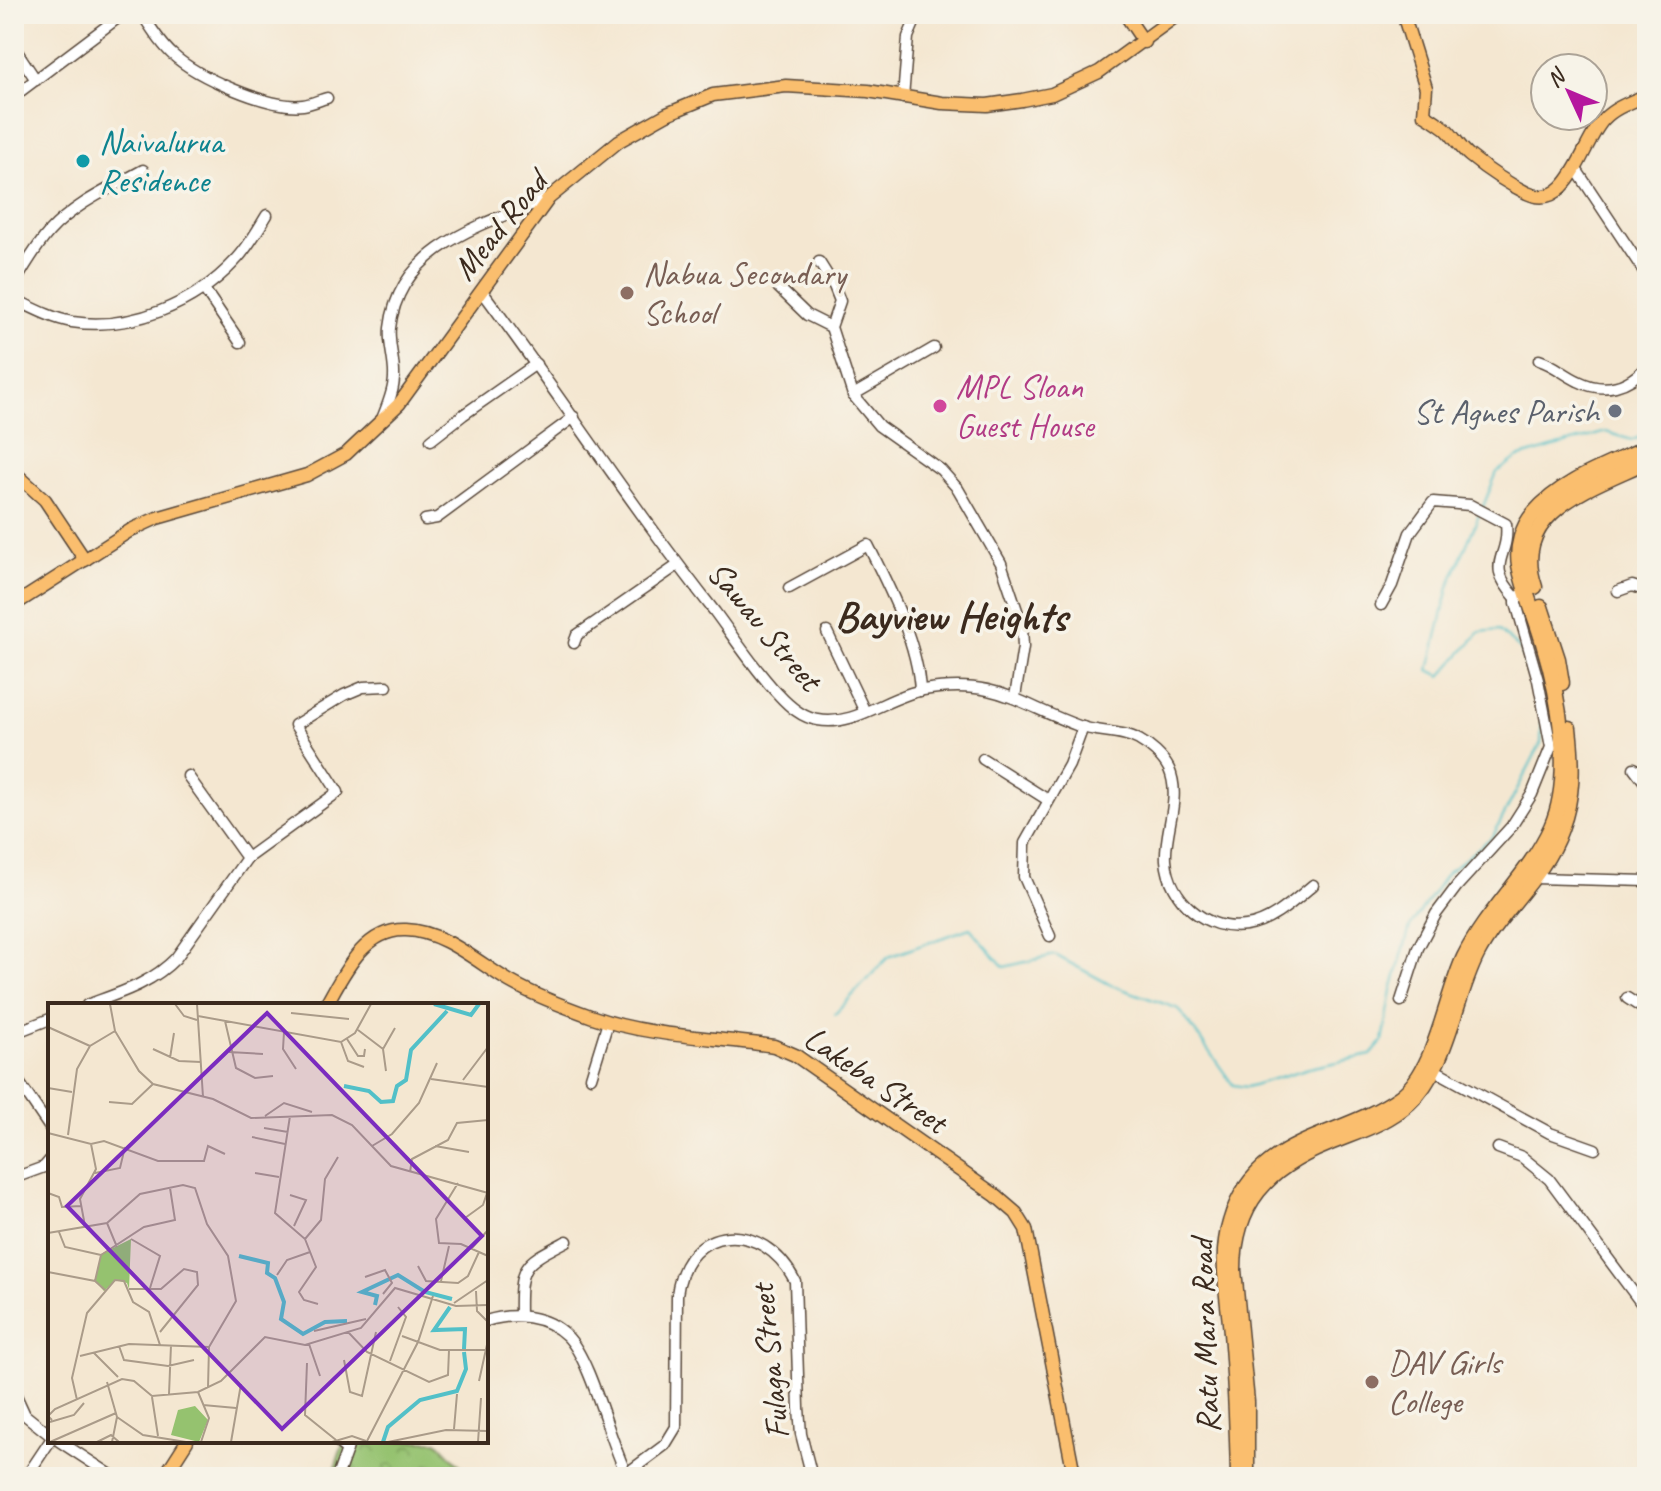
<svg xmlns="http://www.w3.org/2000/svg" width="1661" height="1491" font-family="Caveat,sans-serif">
<defs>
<pattern id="park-crowns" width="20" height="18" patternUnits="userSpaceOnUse" patternTransform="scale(2)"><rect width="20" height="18" fill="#95c26f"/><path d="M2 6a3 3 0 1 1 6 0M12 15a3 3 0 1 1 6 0" fill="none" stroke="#7b9e5b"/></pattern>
</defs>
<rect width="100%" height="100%" fill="#f7f3e8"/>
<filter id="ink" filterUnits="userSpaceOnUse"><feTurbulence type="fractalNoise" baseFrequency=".0125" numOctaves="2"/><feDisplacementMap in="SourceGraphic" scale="16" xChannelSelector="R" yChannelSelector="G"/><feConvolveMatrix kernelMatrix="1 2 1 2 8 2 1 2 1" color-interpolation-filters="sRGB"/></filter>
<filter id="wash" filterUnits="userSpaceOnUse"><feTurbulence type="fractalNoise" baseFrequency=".006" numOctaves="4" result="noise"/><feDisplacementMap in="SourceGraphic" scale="32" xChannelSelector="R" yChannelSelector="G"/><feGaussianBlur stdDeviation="1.8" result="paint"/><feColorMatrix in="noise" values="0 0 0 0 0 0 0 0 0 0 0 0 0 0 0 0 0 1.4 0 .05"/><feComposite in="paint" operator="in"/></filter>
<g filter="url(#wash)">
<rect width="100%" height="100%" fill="#f4e7d1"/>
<polygon fill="url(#park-crowns)" stroke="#687646" stroke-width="2" points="344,1441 437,1441 471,1477 332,1477"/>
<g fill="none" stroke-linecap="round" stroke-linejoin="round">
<g stroke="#52c0c8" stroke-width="2">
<polyline points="1482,509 1497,472 1517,458 1606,432 1632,440 1647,435"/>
<polyline points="1479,515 1449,587 1429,670 1441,676 1480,632 1498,630 1521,650 1537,704"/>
<polyline points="835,1014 888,957 970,928 1004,967 1055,955 1111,985 1179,1009 1233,1085 1247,1087 1309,1068 1371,1055 1383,1041 1392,990 1410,927 1446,874 1493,836 1541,743 1542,722"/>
</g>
</g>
</g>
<g filter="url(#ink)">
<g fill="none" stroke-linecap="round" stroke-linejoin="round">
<defs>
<g id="minor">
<path d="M 142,14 C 151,28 160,43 172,54 C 197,77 269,109 303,105 C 311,104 319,100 327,98"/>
<polyline points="1645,14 1647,21"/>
<polyline points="14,47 36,80"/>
<polyline points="14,96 123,14"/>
<polyline points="903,98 908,37 918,14"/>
<polyline points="1576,169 1647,276"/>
<polyline points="819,262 834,286 840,301 831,327 853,395 879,426 941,470 958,489 1001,563 1022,625 1023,647 1015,697"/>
<path d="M 14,284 C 25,266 35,248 49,232 C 74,204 111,188 143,170"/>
<polyline points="778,287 807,315 831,327"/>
<polyline points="204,289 240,342"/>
<path d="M 482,291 C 561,397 633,508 715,612 C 735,639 755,670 778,694 C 789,706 802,718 818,720 C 855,727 888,696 923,690 C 996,678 1016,703 1079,726 C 1098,733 1122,730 1139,740 C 1150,746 1163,757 1169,769 C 1182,798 1164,831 1166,860 C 1169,900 1206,932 1246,926 C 1271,923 1295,900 1313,885"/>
<path d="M 14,299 C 33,308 51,318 72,322 C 131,331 195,304 235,261 C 248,248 257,231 267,215"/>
<path d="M 1539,360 C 1555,365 1563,374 1578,381 C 1604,394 1628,387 1647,366"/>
<polyline points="853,395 934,348"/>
<path d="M 382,419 C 387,406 394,391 394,377 C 395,361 388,344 390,328 C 399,246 484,224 549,198"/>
<polyline points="431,440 463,415 536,364"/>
<polyline points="425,520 437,518 574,417"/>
<path d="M 789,588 L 868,545 C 889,587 918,643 920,691"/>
<polyline points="1618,591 1632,586 1647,591"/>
<path d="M 1381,605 L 1392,585 L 1410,533 L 1433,502 L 1470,505 L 1506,524 C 1510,560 1483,562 1516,598"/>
<polyline points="827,632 865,712"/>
<polyline points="574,643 577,635 678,565"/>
<polyline points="983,759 1048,800"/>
<polyline points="1634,768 1647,785"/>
<polyline points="188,776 247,858"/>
<polyline points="1534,878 1647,881"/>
<polyline points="1050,936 1024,877 1025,843 1069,765 1083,727"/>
<polyline points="1627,998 1647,1011"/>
<polyline points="1401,1001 1418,948 1436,914 1457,886 1511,827 1532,794 1551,747 1538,680 1516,603 1516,598 1527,592"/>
<path d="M 87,1005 C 119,993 151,984 176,958 L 247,858 L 338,792 L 295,725 L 344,695 L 363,687 L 387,686"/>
<polyline points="14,1033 50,1019"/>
<polyline points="1433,1069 1550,1133 1595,1149"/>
<polyline points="14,1075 50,1128"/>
<polyline points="591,1077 608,1022"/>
<polyline points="1498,1148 1522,1157 1549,1179 1647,1311"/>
<polyline points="14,1178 44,1167 50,1160"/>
<path d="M 520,1315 C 519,1264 523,1264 567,1241"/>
<path d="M 486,1321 C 513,1312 546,1315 567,1336 C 591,1360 609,1439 626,1473"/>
<polyline points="14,1391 25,1415 50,1435"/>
<polyline points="59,1441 114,1477"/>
<polyline points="336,1441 347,1450"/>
<polyline points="26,1477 50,1441"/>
<polyline points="337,1477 350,1441"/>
<path d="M 622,1477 L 665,1445 L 676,1427 L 677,1295 C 686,1222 763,1218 795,1281 L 799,1408 L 801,1434 L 812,1477"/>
</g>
<g id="major">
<polyline points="1125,14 1144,42"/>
<path d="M 1403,14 L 1426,88 L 1424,114 C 1431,118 1438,123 1445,128 C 1454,136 1460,148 1470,156 C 1486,169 1509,184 1527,193 C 1570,213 1582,141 1604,119 C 1615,107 1632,102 1647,95"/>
<polyline points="14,472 45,500 85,560"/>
<polyline points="14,605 131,530 157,518 307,475 346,454 399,404 549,198 619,141 667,114 713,95 786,86 868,91 942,103 987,105 1022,100 1052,94 1099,72 1179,14"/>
<path d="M 326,1005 C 343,975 364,928 406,930 C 444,931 478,963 509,981 C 535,996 565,1007 593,1017 C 650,1037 714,1037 774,1046 L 795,1055 L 995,1195 L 1016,1213 L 1026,1229 L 1073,1469 L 1081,1477"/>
<polyline points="164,1477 187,1441"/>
</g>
<g id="highway">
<path d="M 1535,587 C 1509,511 1593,487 1647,461"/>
<polyline points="1541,607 1558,659 1562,683"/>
<path d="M 1247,1471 L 1247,1402 L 1234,1270 C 1234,1203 1268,1168 1328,1144 C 1356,1132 1386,1124 1409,1103 C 1447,1069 1454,1000 1477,955 C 1500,910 1544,878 1561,829 C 1574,796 1573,763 1569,728"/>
<path d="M 1238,1477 C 1237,1429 1235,1381 1231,1333 C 1228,1297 1219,1257 1230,1222 C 1255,1135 1338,1141 1400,1097 C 1436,1071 1445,997 1464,957 C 1487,910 1529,875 1551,827 C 1574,775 1559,696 1543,643 C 1536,617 1524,592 1519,565 C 1516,548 1522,526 1534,513 C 1562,480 1610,465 1647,447"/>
</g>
</defs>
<use href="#minor" stroke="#574639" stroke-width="13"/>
<use href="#major" stroke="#574639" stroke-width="15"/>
<use href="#highway" stroke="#574639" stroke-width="17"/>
<use href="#minor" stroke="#fff" stroke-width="10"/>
<use href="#major" stroke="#fabe6e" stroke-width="12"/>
<use href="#highway" stroke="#fabe6e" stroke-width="14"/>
</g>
</g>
<circle fill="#0f9aa8" stroke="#f7f3e8" stroke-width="3" cx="83" cy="161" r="8"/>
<g fill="#8d6e63" stroke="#f7f3e8" stroke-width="3">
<circle cx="627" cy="293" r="8"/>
<circle cx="1372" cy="1382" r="8"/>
</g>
<circle fill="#d1479c" stroke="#f7f3e8" stroke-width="3" cx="940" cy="406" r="8"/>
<circle fill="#6b7280" stroke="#f7f3e8" stroke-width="3" cx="1615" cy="411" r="8"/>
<g text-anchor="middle" stroke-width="7" stroke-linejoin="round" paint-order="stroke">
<g font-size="34" fill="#0d838f" stroke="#f7f3e8" text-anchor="start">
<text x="99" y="153">Naivalurua<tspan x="99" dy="39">Residence</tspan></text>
</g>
<g font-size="34" fill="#3b2a1e" stroke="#f7f3e8">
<text transform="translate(499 225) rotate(-51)" y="12">Mead Road</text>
<text transform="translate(765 625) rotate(50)" y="12">Sawau Street</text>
<text transform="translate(876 1079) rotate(34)" y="12">Lakeba Street</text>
<text transform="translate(1204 1336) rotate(-92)" y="12">Ratu Mara Road</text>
<text transform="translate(769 1362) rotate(-96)" y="12">Fulaga Street</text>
</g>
<g font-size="34" fill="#785e54" stroke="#f7f3e8" text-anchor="start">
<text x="643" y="285">Nabua Secondary<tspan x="643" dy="39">School</tspan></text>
<text x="1388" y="1374">DAV Girls<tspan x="1388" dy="39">College</tspan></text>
</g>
<g font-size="34" fill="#b23c85" stroke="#f7f3e8" text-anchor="start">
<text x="956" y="398">MPL Sloan<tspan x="956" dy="39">Guest House</tspan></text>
</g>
<g font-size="34" fill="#5b616d" stroke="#f7f3e8" text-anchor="end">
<text x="1599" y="423">St Agnes Parish</text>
</g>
<g font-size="42" font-weight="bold" fill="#3b2a1e" stroke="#f7f3e8">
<text x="951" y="630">Bayview Heights</text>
</g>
</g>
<g transform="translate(48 1003)">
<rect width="440" height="440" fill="#f4e7d1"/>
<path d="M 83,236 L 81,286 L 79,280 L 68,277 L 56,288 L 47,278 L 53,251 ZM 147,403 L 160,417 L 151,439 L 123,432 L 130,407 Z" fill="#95c26f"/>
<path fill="none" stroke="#52c0c8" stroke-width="4" d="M 386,1 L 423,12 L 431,1M 296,83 L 321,88 L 333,99 L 345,98 L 349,83 L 358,77 L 363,47 L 399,8M 191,253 L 220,260 L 219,270 L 227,275 L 236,299 L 233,316 L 255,331 L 277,319 L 299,318M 327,302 L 329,293 L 314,289 L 350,272 L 377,289 L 404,296M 402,304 L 386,327 L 417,326 L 416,346M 335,439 L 340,424 L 372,397 L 409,388 L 418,366 L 416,349"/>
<path fill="none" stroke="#aa9b89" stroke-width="2" d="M 62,1 L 67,28 L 91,68 L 105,81 L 165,96 L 203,115 L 284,112 L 304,122 L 343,163 L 440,190M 127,1 L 136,13 L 149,17M 149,1 L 155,94M 243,10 L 301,16M 150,13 L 293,39 L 307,30 L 323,1M 177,18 L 188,65 L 207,75 L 225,73M 0,24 L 42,43M 310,27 L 335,46 L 338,68M 236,29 L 235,46 L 248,66M 299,36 L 310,53 L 316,53 L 317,46M 293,39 L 300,58 L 316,64M 105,46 L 131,58 L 153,59M 335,46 L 347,25M 181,49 L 215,51M 122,55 L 126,30M 383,76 L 440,84M 415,77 L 440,44M 0,85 L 24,89M 61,99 L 84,101 L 105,81M 217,113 L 236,100 L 264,109M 242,113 L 227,210 L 257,236 L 268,264 L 251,289 L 256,297 L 270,301M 216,125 L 240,129M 0,130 L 43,141 L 56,138 L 110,158 L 156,158 L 160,143 L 177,151M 20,132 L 29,66 L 42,43 L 67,28M 204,134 L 237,141M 324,143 L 344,131 L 371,100 L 389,60M 387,143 L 421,149M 362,169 L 364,156 L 400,137 L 409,120 L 440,117M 47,170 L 72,165 L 77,144M 207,170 L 231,174M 410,180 L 388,216 L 391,240 L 413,241 L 440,253M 0,190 L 11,194 L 14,204 L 33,203M 242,192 L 258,197 L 246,223M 417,215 L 435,202 L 439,190M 59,220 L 69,244M 37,223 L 32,196 L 48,166 L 43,141M 11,229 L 17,244 L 53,252M 0,230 L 59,220 L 92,191 L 135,182 L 147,185 L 159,221 L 180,253 L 188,298 L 161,344 L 160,385M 83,236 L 112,253 L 102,285M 257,236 L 273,217 L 277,176 L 290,154M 424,245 L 440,227M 370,263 L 378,278 L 410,280 L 420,273 L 431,249M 0,269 L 47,278 L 57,287M 229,272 L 239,257 L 262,249M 317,274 L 337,267 L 344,280 L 335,291M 47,278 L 53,252 L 96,224 L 127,217 L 122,185M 393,278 L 401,243M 81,286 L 113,286 L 136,266 L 149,269 L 150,282 L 112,329M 428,288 L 429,308 L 440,319M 406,300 L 440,277M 266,328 L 318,316M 300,329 L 319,349 L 381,379 L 400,372 L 401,347M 354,333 L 392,347 L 438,347M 261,341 L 272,373M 71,343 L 76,357 L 120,363 L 146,357M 46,350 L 70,374M 32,353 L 81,341 L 161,344M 296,357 L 302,389 L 314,393 L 328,329M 342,358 L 358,314 L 350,304M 259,360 L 257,412 L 288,437M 431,378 L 440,337M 59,379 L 69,414 L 64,439M 150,389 L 161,415 L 153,439M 121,391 L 123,342M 104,394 L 110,433M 29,397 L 24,375 L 39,310 L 67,277 L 76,278 L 85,299 L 101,309 L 112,342M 155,402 L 188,405M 69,414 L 95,432 L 138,439M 4,417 L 0,413 L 7,406 L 74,376 L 86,378 L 104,393 L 150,389 L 173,378 L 217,334 L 257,342 L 313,325 L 347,285 L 408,303 L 440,302M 2,419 L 26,412 L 36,400M 406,426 L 409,391M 319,438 L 370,339 L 385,293M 2,439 L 68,410M 49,439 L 63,432 L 71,439M 183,439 L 193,381M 284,439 L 304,433 L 318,438M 340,439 L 398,427 L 440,428M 430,439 L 433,395"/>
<path fill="#7b2cbf" fill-opacity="0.15" stroke="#7b2cbf" stroke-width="4" d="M 219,10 L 434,233 L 234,426 L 19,203 Z"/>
<rect width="440" height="440" fill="none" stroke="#3b2a1e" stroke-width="4"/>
</g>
<rect width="1661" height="1491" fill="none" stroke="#f7f3e8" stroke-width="48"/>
<g transform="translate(1569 92) rotate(314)"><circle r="38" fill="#f7f3e8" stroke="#aca397" stroke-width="2"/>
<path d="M0-6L14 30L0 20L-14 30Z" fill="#b5179e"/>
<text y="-12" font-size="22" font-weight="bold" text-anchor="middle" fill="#3b2a1e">N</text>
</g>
</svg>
